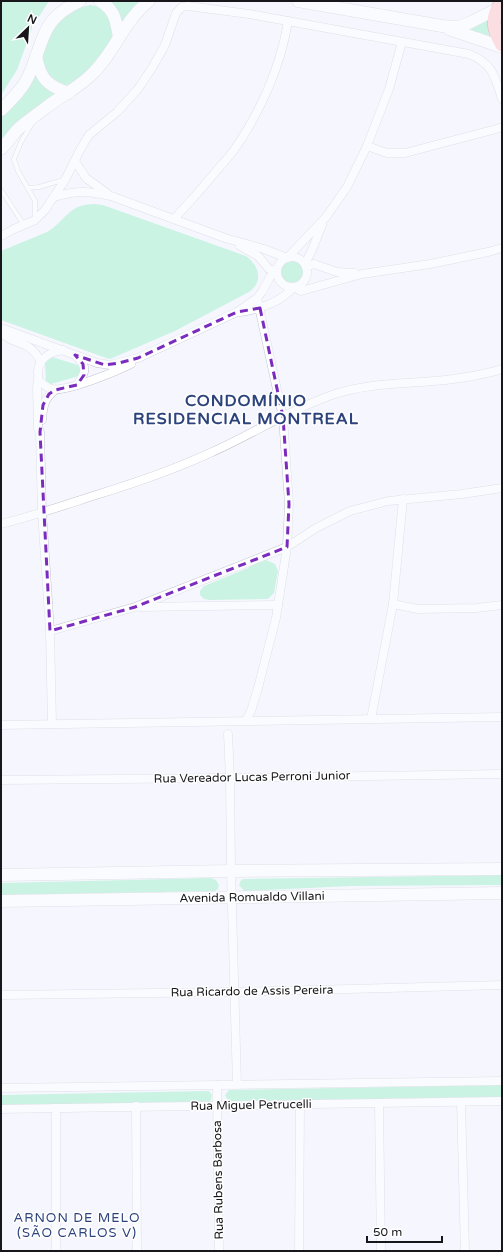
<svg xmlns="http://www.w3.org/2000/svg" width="503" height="1252" font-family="'Varela Round',sans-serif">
<rect width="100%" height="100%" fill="#f6f7fe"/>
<g fill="#96eec4">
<polygon points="1,1 49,1 33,26 17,70 1,95"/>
<polygon points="109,1 142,1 123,25"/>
<path d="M 90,5 C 110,6 112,24 113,39 C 102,55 83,87 61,85 C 57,82 50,78 46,74 C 34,58 49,30 62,18 C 70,12 80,7 90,5 Z"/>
<polygon points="487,19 489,36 468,29"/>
<path d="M 35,74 L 56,93 L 1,142 L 1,116 C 19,102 24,94 35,74 Z"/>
<path d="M 94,204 L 103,205 L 246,256 C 259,265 264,282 249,292 L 175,331 L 110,359 L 106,358 L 1,320 L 1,251 L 47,232 C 66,221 68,204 94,204 Z"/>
<circle cx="292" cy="273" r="12"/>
<polygon points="52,357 78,365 81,371 79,376 51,384 46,384 45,363 46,360"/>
<path d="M 266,560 L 275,564 L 278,571 L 274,593 L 268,599 L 209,600 L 204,599 L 200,595 L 200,591 L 204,586 L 248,568 C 255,563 258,561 266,560 Z"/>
<polygon points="502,875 502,885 352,886 244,891 239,885 241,880 244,879"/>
<polygon points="211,878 216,880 219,885 218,889 215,891 1,895 1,883"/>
<polygon points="502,1085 502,1097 230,1101 227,1099 225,1095 229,1090"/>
<polygon points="205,1091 209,1091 212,1095 211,1100 209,1102 1,1105 1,1095"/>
</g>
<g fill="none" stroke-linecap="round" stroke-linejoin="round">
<defs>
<g id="lane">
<polyline points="33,122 21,142 14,159 18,171 35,201 35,217"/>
<polyline points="28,188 39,187 63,180"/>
<polyline points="1,190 24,225"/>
</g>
<g id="street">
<polyline points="367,146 387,153 405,153 500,128 502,127"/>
<polyline points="75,161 86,178 108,194"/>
<path d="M 54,197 C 78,190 87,191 111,196 L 225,238 L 264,249 L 287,258"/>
<path d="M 174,219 C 189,203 204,186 218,169 C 223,163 229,157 234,150 C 260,113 281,66 288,21"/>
<path d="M 1,236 L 14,229 L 35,220 L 45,210 L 65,180 L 80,150 L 89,135 L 117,112 L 138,89 L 152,68 L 165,45 L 176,13 L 182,7 L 188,6 L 249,14 L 469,54 C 492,63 495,76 502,99"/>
<polyline points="240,246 258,256 269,269 276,271"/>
<circle cx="292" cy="272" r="15"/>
<polyline points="288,257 326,217 347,187 367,146 389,89 402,42"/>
<polyline points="305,264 312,250 322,225"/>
<polyline points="306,267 314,264 337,272 355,273"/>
<polyline points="294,287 301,291 362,274 430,264 488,252 502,248"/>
<path d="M 240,312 C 256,310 283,302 293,287"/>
<polyline points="1,330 4,329 97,363 110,365 138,358 237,312 257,298 262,292 270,277 273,274 276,272"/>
<path d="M 1,333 C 17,347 29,339 41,362"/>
<path d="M 76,356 C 88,367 86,372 77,385"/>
<path d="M 39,381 C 43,384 47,388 52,389 C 67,392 117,371 131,364"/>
<path d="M 42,420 C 43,406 44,399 55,390"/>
<path d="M 1,524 C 33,516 65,505 96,495 C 135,483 173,470 210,453 C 251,435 289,410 332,395 C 361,385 391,384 422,382 C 449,380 476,377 502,369"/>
<polyline points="393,604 418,609 476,608 502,605"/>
<polyline points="140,607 278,605"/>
<polyline points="50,631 135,607 287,547 316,528 350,511 388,501 462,494 502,488"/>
<polyline points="371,719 393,604 403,499"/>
<polyline points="246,720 251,711 258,688 276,618 287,547 289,504 283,417 257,298"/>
<path d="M 52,724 L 50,631 L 42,512 L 40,432 L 38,429 L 37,387 C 39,381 38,377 38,371 C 40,357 50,352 63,350"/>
<polyline points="1,725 502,717"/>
<polyline points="228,734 230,778 231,871 237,1085"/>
<polyline points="1,780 230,778 502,774"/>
<polyline points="1,995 235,992 502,985"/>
<polyline points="217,1085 219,1251"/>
<polyline points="1,1088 502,1081"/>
<polyline points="461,1102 465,1251"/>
<polyline points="379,1103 381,1251"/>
<polyline points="136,1106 137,1251"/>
<polyline points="1,1109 502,1101"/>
<polyline points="56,1251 56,1108"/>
<polyline points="299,1251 300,1104"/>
</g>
<g id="secondary">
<path d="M 100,1 C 115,10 116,21 119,37"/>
<polyline points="298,1 442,26 458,27 469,23 497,9"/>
<polyline points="449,29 502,47"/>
<path d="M 36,56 C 40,78 47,86 69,93"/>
<path d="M 1,110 C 11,100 22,90 28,77 C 45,41 39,20 80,1"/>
<path d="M 1,149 C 7,143 12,136 17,130 C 25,122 35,116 44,109 C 60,96 79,88 93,73 C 115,52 124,20 149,1"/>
<polyline points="1,875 231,871 502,869"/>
<polyline points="1,901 502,893"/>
</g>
<path id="primary" d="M 502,1 C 491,16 492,29 502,45"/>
</defs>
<use href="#lane" stroke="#c3c3cf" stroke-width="5"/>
<use href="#street" stroke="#c3c3cf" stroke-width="9"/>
<use href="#secondary" stroke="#c3c3cf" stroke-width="13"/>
<use href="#primary" stroke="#ad696b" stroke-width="14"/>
<use href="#lane" stroke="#fff" stroke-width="4"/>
<use href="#street" stroke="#fff" stroke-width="8"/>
<use href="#secondary" stroke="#fff" stroke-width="12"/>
<use href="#primary" stroke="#febfc0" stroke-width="13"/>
</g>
<path d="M0 0H503V1252H0ZM 260,308 L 283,417 L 289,504 L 287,547 L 135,607 L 50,631 L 40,432 L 43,405 L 49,394 L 55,390 L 77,385 L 84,375 L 83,364 L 75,355 L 105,365 L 119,363 L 138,358 L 237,312 Z" fill="#f6f7fe" fill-opacity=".55" fill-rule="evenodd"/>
<path fill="none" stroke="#7b2cbf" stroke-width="3" stroke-dasharray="8 5" stroke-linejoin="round" d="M 260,308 L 283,417 L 289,504 L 287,547 L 135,607 L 50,631 L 40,432 L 43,405 L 49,394 L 55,390 L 77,385 L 84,375 L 83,364 L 75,355 L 105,365 L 119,363 L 138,358 L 237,312 Z"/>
<g text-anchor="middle" stroke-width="3" stroke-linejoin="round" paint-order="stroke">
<g font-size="12" fill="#17171b" stroke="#fff">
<text transform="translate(252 777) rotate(-1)" y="4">Rua Vereador Lucas Perroni Junior</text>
<text transform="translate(252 897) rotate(-1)" y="4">Avenida Romualdo Villani</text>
<text transform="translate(252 991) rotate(-1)" y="4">Rua Ricardo de Assis Pereira</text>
<text transform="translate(251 1105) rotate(-1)" y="4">Rua Miguel Petrucelli</text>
<text transform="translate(218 1180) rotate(-91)" y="4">Rua Rubens Barbosa</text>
</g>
<g font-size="13" letter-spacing="1" fill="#2c437c" stroke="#fff">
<text x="77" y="1222">ARNON DE MELO<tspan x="77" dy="15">(SÃO CARLOS V)</tspan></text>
</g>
<g font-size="16" font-weight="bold" letter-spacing="1" fill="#2c437c" stroke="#fff">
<text x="246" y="406">CONDOMÍNIO<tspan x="246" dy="18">RESIDENCIAL MONTREAL</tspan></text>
</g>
</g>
<rect width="503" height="1252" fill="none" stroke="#17171b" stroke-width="4"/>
<g transform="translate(28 28) rotate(25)" stroke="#ffffff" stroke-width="3" paint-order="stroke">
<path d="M0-3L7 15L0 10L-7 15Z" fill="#17171b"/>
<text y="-6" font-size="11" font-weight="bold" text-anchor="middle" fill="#17171b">N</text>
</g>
<path d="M367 1236v6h75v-6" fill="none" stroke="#17171b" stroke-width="2"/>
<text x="373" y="1236" font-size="12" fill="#17171b" stroke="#ffffff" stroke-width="3" paint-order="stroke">50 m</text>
</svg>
